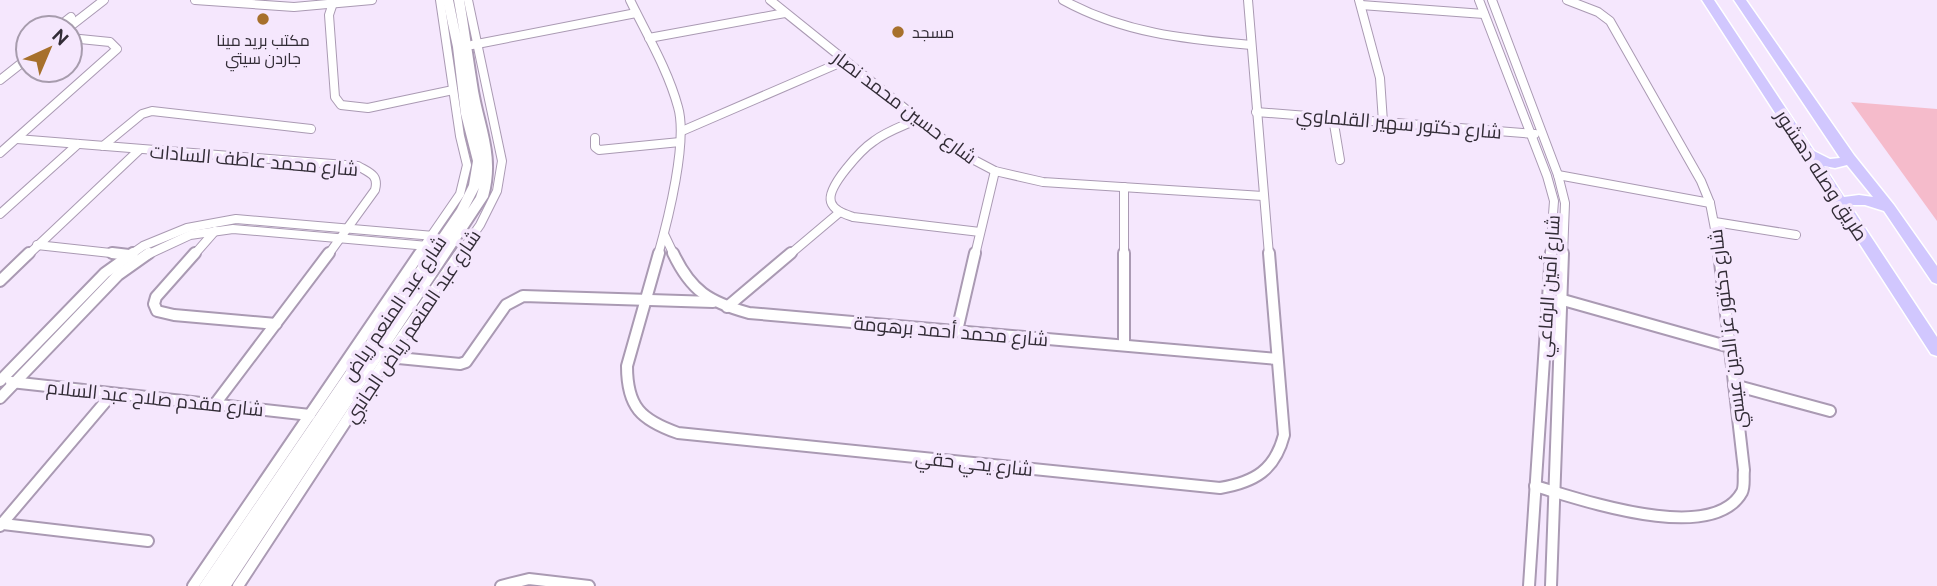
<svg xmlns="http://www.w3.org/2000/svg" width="1937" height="586" font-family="Ubuntu,Cairo,sans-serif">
<rect width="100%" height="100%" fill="#f5e7fd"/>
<polygon fill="#f5bbcb" points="1851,102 1937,109 1937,221"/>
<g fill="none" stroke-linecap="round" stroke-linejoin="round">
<defs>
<g id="minor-far1">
<polyline points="195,0 294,7 372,0"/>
<path d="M 630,0 C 647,35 668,70 678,107 C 688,141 668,220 658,255"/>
<polyline points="770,0 959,152 995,171 1043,182 1263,196"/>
<path d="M 1063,0 C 1123,33 1184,39 1251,45"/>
<polyline points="1248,0 1269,255"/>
<polyline points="1359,0 1380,78 1383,122"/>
<polyline points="1479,0 1547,176 1554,201 1550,255"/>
<polyline points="1492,0 1558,175 1565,203 1563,255"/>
<polyline points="1567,0 1598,12 1610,21 1701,181 1710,203 1720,255"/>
<polyline points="1361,5 1484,14"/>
<polyline points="332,6 329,15 335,97 341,105 368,108 453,90"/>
<polyline points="57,28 71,17"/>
<polyline points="68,28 104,0"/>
<polyline points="649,38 785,13"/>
<polyline points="472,45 636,13"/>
<polyline points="0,80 28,58"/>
<polyline points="1256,112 1535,134"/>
<polyline points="1333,118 1340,160"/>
<path d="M 918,119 C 903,126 887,131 874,141 C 862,149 826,187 831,202 C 834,211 845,214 853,217 L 980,232"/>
<polyline points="682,131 844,61"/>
<polyline points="595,138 595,147 599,150 680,142"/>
<path d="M 17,139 L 358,166 C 370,173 379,175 375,190 L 328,255"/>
<polyline points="103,146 142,114 152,111 311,129"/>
<polyline points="0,153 117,49 110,42 70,38"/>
<polyline points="1558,175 1710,203"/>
<polyline points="1124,187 1124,255"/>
<polyline points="0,214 78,144"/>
<polyline points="1715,222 1796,235"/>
<polyline points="664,234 674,255"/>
<polyline points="37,245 129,255"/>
<polyline points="28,255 139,150"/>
<polyline points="130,255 143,246 187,228 236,219 434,236"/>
<polyline points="147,255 190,235 233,229 428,246"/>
<polyline points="194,255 215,231"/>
<polyline points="418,255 460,194 467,165 460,136 440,0"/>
<polyline points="459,255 480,225 497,191 502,161 468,0"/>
<polyline points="789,255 840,212"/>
<polyline points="975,255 995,171"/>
</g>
<g id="minor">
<polyline points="112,253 129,255"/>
<polyline points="195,253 156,297 154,304 157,311 174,315 276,324"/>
<path d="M 659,253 L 627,366 C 627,407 641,420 678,433 L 1220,488 C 1255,482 1275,470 1284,435 L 1269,253"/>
<path d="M 673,253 C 691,291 709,302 749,313 L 1277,359"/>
<polyline points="1124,253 1124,345"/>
<polyline points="0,281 29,253"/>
<polyline points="1563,300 1730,347"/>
<polyline points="727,307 791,253"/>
<polyline points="957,331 975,253"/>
<polyline points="388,357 460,364 466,362 506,305 523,296 713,302"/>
<polyline points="0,381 105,273 133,253"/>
<polyline points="11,382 310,415"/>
<polyline points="1734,385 1830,411"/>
<polyline points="0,398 118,275 149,253"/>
<polyline points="215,404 329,253"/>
<path d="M 1535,486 C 1580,499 1712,546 1742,492 C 1745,486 1743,477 1744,470 L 1719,253"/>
<polyline points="3,524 148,541"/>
<polyline points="0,526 112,394"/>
<polyline points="193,586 420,253"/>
<polyline points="238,586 388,357 460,253"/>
<polyline points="501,586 529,579 589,586"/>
<polyline points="1529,586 1551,253"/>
<polyline points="1551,586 1563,253"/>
</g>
<path id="tertiary" d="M 443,0 L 453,0 L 460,34 L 454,0 L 464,0 C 469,30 473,61 478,91 C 485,130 499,156 488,197 L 231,586 L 199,586 L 457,209 L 469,185 L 473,161 L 461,114 L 453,47 ZM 479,188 L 476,197 L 468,209 Z"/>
<path id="primary" d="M 1702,0 L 1714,0 L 1814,151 L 1830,159 L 1840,158 L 1734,0 L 1746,0 L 1854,155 L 1894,205 L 1937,266 L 1937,284 L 1932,282 L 1884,211 L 1865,205 L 1850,205 L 1937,337 L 1937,356 L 1931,354 ZM 1847,165 L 1873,197 L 1859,195 L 1844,197 L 1824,166 L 1835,168 Z"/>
</defs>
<use href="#minor-far1" stroke="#aa9ab3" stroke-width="10"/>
<use href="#minor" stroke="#aa9ab3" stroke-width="14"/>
<use href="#tertiary" stroke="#aa9ab3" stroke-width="4"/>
<use href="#primary" stroke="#fff" stroke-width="3"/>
<use href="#minor-far1" stroke="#fff" stroke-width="8"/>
<use href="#minor" stroke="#fff" stroke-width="10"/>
<use href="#tertiary" fill="#fff" fill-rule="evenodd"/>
<use href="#primary" fill="#d1c7fe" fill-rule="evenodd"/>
</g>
<g fill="#a7702c" stroke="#f5e7fd" stroke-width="2.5">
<circle cx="263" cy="19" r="7"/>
<circle cx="898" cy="32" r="7"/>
</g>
<g text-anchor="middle" stroke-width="7" stroke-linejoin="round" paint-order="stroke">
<g font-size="16" fill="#322c36" stroke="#f5e7fd" text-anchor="start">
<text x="912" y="38">مسجد</text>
<text x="263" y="46" text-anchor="middle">مكتب بريد مينا<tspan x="263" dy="18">جاردن سيتي</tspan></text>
</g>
<g font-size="19" fill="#322c36" stroke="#f5e7fd">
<text transform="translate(905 107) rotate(37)" y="7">شارع حسين محمد نصار</text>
<text transform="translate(1399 123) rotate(5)" y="7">شارع دكتور سهير القلماوي</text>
<text transform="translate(254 160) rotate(5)" y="7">شارع محمد عاطف السادات</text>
<text transform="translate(1822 175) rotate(57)" y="7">طريق وصله دهشور</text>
<text transform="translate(1548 286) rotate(-86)" y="7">شارع أمين الرفاعي</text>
<text transform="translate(394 308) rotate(-56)" y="7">شارع عبد المنعم رياض</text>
<text transform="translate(412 326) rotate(-56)" y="7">شارع عبد المنعم رياض الجانبي</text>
<text transform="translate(1727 329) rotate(-97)" y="7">شارع دكتور عز الدين عيسي</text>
<text transform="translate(951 331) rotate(5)" y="7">شارع محمد أحمد برهومة</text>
<text transform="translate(155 398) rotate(6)" y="7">شارع مقدم صلاح عبد السلام</text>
<text transform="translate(974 463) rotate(6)" y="7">شارع يحي حقي</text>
</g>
</g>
<g transform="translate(49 49) rotate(44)"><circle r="33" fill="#f5e7fd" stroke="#a79cad" stroke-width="2"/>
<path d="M0-5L12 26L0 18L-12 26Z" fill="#a7702c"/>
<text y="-10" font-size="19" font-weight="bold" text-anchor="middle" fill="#322c36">N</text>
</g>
</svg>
